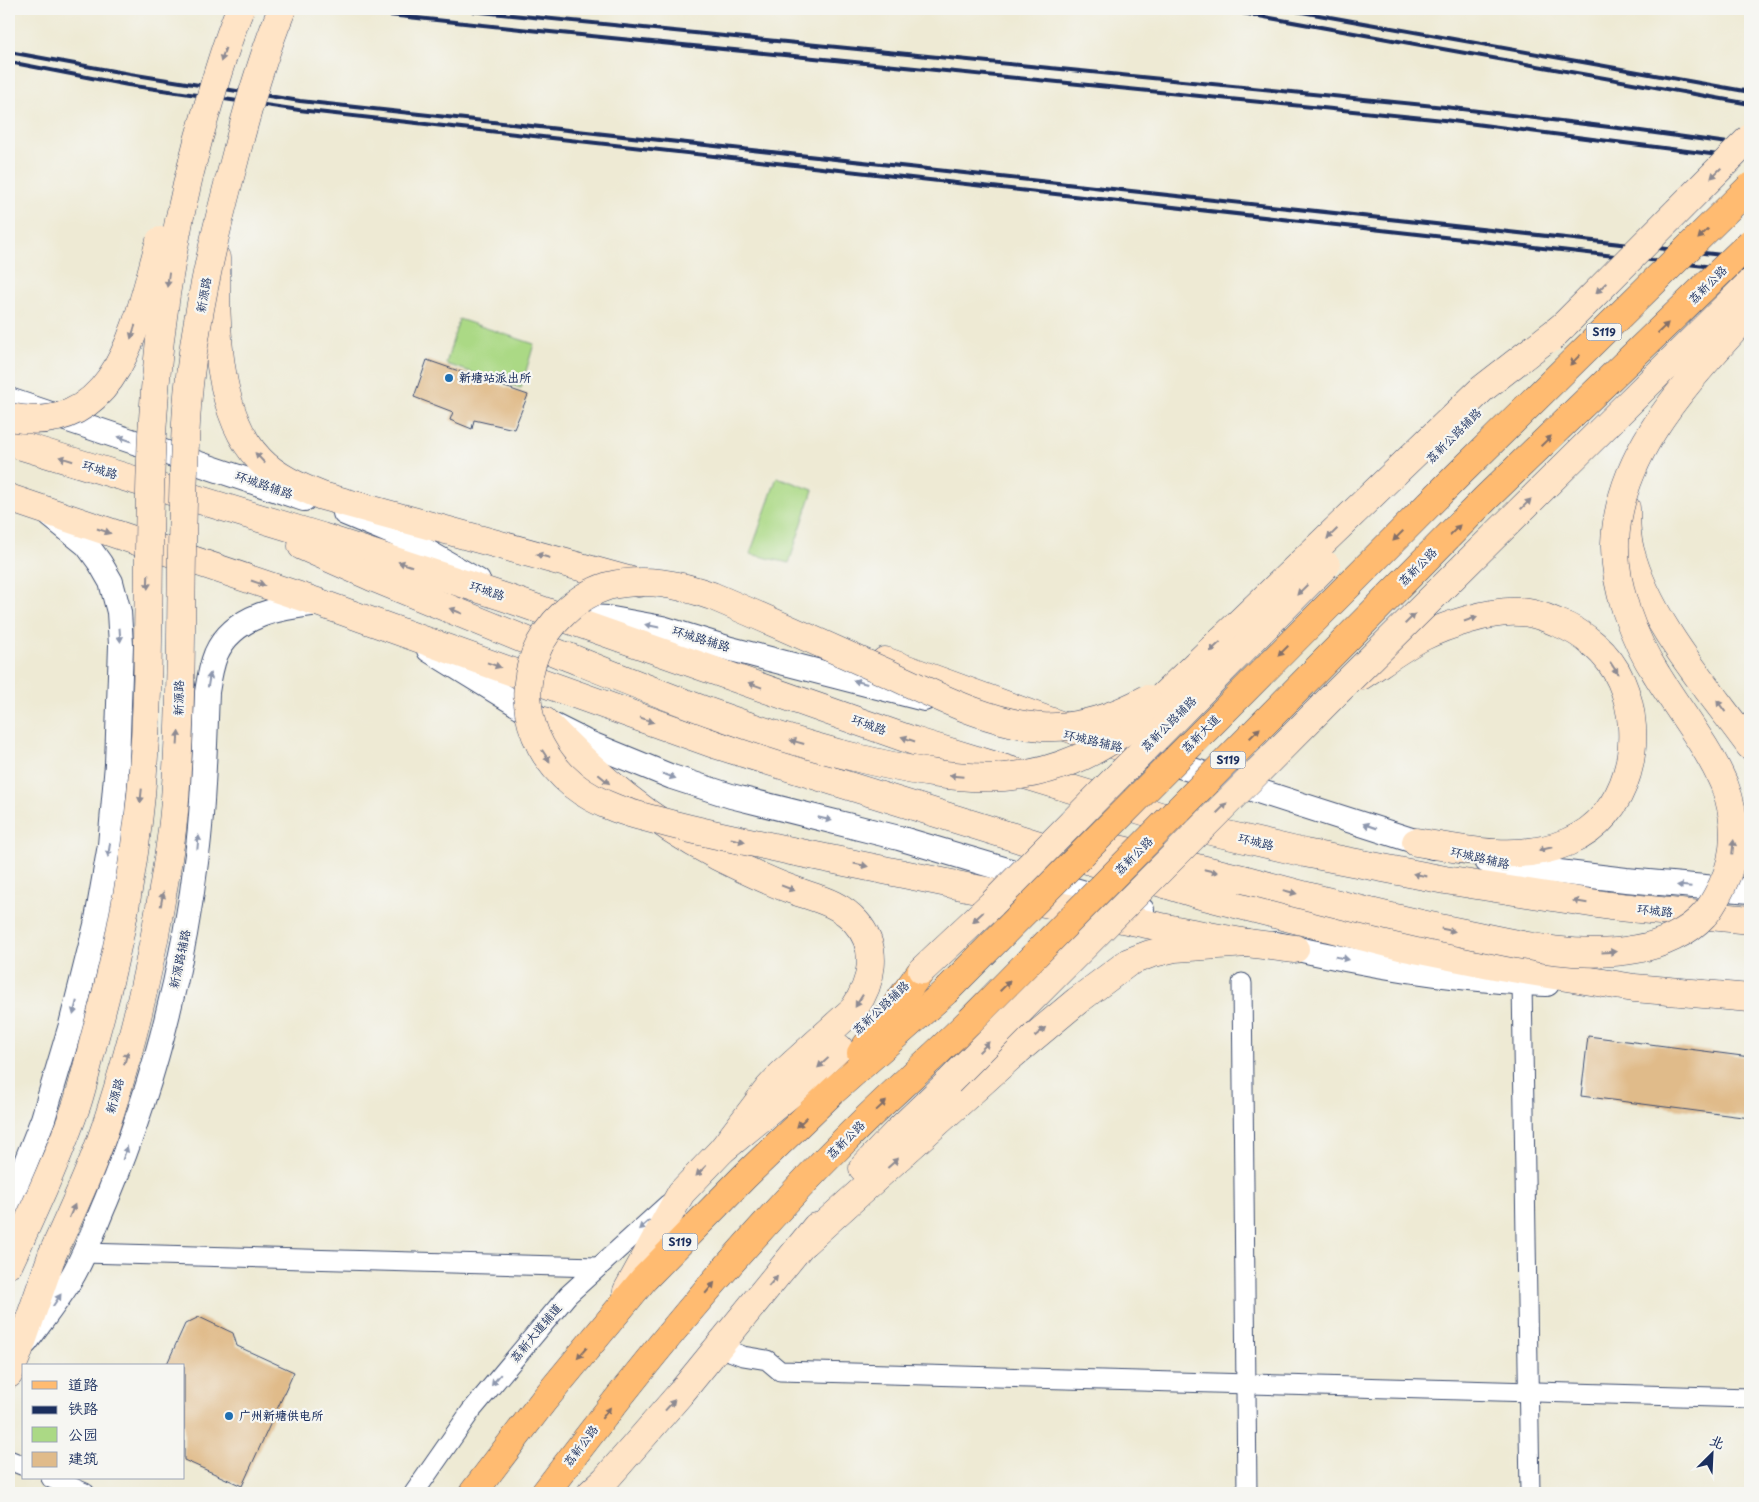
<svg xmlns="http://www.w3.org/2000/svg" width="1759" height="1502" font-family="'Playpen Sans','LXGW WenKai TC',sans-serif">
<rect width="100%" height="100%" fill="#f6f6f2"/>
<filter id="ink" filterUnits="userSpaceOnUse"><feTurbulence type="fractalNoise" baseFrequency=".02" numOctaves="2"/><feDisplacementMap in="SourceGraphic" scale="10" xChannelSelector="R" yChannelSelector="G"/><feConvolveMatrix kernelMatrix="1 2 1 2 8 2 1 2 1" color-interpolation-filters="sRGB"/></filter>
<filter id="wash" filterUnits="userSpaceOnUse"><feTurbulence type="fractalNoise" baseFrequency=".0096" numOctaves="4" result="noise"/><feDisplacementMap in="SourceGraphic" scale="20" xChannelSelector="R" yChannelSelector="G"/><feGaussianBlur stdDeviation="1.12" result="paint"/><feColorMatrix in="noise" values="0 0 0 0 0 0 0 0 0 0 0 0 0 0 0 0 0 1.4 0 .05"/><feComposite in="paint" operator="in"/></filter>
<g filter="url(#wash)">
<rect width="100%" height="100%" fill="#eeead4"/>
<g fill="#abd985" stroke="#638472">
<polygon points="459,319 534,344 521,388 446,364"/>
<polygon points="777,477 813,490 789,563 750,554"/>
</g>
<g id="blocks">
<g fill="#e0bb8a">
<polygon points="427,360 528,395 514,429 474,420 472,429 450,420 453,412 414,397"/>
<polygon points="1588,1036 1750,1057 1750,1118 1581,1096"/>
<polygon points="199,1317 233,1333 237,1346 294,1372 242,1486 184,1460 184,1366 166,1366 185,1324"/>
</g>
</g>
</g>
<g filter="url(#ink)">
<use href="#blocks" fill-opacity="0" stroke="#3b4b70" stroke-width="1"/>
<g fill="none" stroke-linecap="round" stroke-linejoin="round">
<defs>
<g id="minor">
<polyline points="1242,983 1247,1493"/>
<polyline points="1522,983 1530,1493"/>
<polyline points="83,1253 598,1267"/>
<polyline points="719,1347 743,1356 767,1360 780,1371 1750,1398"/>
<polyline points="9,1460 24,1466"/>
<polyline points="51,1478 85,1493"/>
<polyline points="414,1493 471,1411 568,1295 668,1204"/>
</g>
<g id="tertiary">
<polyline points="9,400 304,499"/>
<polyline points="345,513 398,535 478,581"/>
<polyline points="573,616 607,618 662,628 727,648 924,699"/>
<polyline points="429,650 544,721 584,741 672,777 731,796 899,838 1142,910"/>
<polyline points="1124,748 1433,847"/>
<polyline points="1487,861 1508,866 1626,880 1750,891"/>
<path d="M 1276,944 C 1365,965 1456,980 1547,984"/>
<polyline points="9,1205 43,1119 71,1025 96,925 110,845 117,764 121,645 119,612 111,582 100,563 87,545 51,516"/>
<path d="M 26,1342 C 42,1320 58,1300 72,1277 C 86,1253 95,1226 106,1201 C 153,1088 184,968 198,847 C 204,795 205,743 207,692 C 209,679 211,666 216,654 C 234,614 282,607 320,603"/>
</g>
<g id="secondary">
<path d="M 216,258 C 216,319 214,413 260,460 C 276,477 300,487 322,496 L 639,583"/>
<polyline points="9,442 322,537 507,598 914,741 1206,830 1305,853 1445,880 1610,906 1750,920"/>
<polyline points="9,498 320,603 717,745 1200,895 1400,946 1500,966 1634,988 1750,998"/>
<path d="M 1626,508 C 1626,522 1626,536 1630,550 C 1648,620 1708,688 1750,746"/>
<polyline points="302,546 372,577 562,655"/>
<polyline points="885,661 1126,749"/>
<path d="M 1361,676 C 1381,663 1401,648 1422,637 C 1446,625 1492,610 1519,612 C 1531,612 1545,617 1556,622 C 1583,632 1609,653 1621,681 C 1646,738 1630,816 1568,842 C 1519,863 1466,850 1416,842"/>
<path d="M 544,721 C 597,776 649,820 717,856 C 741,868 765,880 790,889 C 814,898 839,902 856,922 C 880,949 872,982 854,1009 L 781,1075 L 769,1088 L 722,1150"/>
<polyline points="1073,838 1243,879"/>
<polyline points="796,852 1176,930 1247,943 1295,949"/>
<polyline points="863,1168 899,1130 949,1082"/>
<polyline points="805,1242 1010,1057 1077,1001 1129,962 1150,954 1175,948 1247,943"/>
<polyline points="9,1264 21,1238"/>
<polyline points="627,1291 681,1193 722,1150 789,1095 839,1048"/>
<polyline points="9,1374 18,1353 52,1255"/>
<polyline points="591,1493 605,1480 680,1394 816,1227"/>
</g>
<g id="primary">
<polyline points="861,1053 922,970"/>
<polyline points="473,1493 544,1400 644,1279 744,1177 831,1093 945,992"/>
<path d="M 545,1493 C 638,1370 736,1249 845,1140 C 886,1098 930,1061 971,1020"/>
</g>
</defs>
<use href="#minor" stroke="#3b4b70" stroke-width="21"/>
<use href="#tertiary" stroke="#3b4b70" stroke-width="26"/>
<use href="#secondary" stroke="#3b4b70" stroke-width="29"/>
<use href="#primary" stroke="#3b4b70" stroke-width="29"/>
<use href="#minor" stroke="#fff" stroke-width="19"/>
<use href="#tertiary" stroke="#fff" stroke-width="24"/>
<use href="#secondary" stroke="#ffe4c6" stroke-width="28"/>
<use href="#primary" stroke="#ffbb71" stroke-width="28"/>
<g stroke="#1b2f5e" stroke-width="4">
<polyline points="333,9 530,30 1444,120 1750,159"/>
<polyline points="451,9 1445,107 1626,129 1750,146"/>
<polyline points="1220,9 1750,104"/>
<polyline points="1285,9 1750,92"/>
<polyline points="9,52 130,74 300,101 1750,258"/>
<polyline points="9,62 128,85 299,110 1750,271"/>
</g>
<defs>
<g id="secondary-bridge">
<polyline points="1550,339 1750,138"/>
<path d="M 9,417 C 120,439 137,320 160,241"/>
<path d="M 566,656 C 663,695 760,735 862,759 C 908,770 957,780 1004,777 C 1054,773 1097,754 1135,723 L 1482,389 L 1563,326"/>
<path d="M 796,852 C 752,842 707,834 663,822 C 631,814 599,806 573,785 C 518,740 510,663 564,613 C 576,601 592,591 608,586 C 644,577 678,584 712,596 C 774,622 835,650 896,677 C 941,698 992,724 1042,727 C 1080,729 1114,717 1147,699"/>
<path d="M 1243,879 C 1317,899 1390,918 1464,933 C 1519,945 1580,960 1637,949 C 1660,945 1688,933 1704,915 C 1712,907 1717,896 1722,886 C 1738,854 1737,817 1724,784 C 1707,745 1679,711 1657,675 C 1633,638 1614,588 1615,543 C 1619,448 1691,379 1750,312"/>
<polyline points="922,970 992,904 1326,565"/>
<polyline points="949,1082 1337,692 1750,283"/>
<path d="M 21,1238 C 41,1194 61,1150 77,1104 C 84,1082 89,1059 95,1036 C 117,957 133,877 141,795 C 152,675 146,554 152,434 C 158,321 177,207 210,99 C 219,68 228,38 240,9"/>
<path d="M 52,1255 C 73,1208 95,1162 110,1113 C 132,1045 148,976 160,907 C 166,871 173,835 175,799 C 185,669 178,538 187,407 C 193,327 213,239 234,162 C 247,110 262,58 282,9"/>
</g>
<g id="primary-bridge">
<polyline points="945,992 1457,476 1750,187"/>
<polyline points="971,1020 1485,499 1750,243"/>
</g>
</defs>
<use href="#secondary-bridge" stroke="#3b4b70" stroke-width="29" stroke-linecap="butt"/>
<use href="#primary-bridge" stroke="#3b4b70" stroke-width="29" stroke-linecap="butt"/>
<use href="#secondary-bridge" stroke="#ffe4c6" stroke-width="28"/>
<use href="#primary-bridge" stroke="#ffbb71" stroke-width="28"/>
</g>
<defs><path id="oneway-solid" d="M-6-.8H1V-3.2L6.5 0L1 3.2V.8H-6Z" transform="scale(1.25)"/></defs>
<g fill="#8d8a92">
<use href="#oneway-solid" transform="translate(223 55) rotate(109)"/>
<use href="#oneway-solid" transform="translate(1716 173) rotate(135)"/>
<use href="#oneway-solid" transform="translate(168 280) rotate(98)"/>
<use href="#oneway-solid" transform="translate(1601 288) rotate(135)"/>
<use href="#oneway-solid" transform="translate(133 332) rotate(108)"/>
<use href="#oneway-solid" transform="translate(260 458) rotate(-133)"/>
<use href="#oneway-solid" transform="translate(66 459) rotate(-163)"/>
<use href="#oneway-solid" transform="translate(1526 504) rotate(-45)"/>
<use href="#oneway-solid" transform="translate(104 531) rotate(19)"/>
<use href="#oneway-solid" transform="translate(1332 534) rotate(136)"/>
<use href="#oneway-solid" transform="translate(543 556) rotate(-165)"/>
<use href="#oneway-solid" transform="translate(405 564) rotate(-162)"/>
<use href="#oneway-solid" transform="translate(148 582) rotate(92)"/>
<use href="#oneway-solid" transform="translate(258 583) rotate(19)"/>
<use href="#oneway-solid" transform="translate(1302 590) rotate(135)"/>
<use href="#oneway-solid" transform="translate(456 611) rotate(-158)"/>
<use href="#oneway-solid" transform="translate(1410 619) rotate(-45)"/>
<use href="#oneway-solid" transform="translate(1471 619) rotate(-19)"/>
<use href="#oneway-solid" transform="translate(1215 647) rotate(137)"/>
<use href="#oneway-solid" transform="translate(494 665) rotate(20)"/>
<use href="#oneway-solid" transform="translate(1614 668) rotate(57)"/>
<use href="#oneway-solid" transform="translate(755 685) rotate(-160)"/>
<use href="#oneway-solid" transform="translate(1721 706) rotate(-126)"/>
<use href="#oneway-solid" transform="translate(647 720) rotate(20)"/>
<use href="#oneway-solid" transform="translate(178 738) rotate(-87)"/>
<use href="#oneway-solid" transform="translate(908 739) rotate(-161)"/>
<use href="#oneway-solid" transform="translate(797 742) rotate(-164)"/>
<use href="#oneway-solid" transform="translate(546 756) rotate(57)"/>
<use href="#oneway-solid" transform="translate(956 776) rotate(-175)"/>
<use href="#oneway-solid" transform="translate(604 779) rotate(40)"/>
<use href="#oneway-solid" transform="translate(141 796) rotate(96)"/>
<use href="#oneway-solid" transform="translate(1222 808) rotate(-45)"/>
<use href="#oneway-solid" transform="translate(738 840) rotate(12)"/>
<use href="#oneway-solid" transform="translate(1733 847) rotate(-84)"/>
<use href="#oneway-solid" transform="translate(1545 849) rotate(166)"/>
<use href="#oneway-solid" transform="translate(861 865) rotate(12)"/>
<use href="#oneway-solid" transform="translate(1211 871) rotate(14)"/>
<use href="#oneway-solid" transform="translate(1420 875) rotate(-169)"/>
<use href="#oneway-solid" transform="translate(788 888) rotate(21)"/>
<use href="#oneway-solid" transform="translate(1290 892) rotate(15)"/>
<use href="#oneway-solid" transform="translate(162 899) rotate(-80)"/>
<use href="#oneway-solid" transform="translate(1580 902) rotate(-171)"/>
<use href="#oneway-solid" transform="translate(978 917) rotate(137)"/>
<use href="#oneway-solid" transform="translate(1448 930) rotate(12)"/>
<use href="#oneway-solid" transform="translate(1609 952) rotate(-3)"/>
<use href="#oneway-solid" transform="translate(859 1001) rotate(122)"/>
<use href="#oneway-solid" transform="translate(1040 1032) rotate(-40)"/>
<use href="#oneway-solid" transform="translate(984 1047) rotate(-45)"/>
<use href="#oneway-solid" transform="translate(126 1058) rotate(-74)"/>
<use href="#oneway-solid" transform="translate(823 1063) rotate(137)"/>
<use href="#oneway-solid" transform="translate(893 1163) rotate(-42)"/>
<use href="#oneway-solid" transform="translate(701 1171) rotate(134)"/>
<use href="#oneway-solid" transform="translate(72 1211) rotate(-67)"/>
<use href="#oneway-solid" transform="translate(773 1281) rotate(-50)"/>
<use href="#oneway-solid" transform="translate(670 1405) rotate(-48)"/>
</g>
<g fill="#826e67">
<use href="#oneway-solid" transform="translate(1703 234) rotate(135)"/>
<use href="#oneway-solid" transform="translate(1663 328) rotate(-44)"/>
<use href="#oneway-solid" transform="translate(1575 360) rotate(135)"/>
<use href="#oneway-solid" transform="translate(1546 441) rotate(-44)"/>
<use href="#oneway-solid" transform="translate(1455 530) rotate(-45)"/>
<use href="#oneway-solid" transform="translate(1398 536) rotate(135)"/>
<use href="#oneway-solid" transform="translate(1283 651) rotate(135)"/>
<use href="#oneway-solid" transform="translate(1255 733) rotate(-45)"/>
<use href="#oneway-solid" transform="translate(1005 986) rotate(-45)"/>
<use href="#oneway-solid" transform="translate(881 1106) rotate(-43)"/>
<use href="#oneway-solid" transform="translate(802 1122) rotate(136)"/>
<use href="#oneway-solid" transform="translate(710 1288) rotate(-50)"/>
<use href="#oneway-solid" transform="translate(582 1353) rotate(131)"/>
<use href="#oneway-solid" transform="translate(606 1413) rotate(-52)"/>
</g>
<g fill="#8d97ae">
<use href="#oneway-solid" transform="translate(125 439) rotate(-161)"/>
<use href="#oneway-solid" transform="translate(652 626) rotate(-168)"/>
<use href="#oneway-solid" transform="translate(120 635) rotate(86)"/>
<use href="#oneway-solid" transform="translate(209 680) rotate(-81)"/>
<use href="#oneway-solid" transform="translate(860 682) rotate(-165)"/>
<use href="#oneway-solid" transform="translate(669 776) rotate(20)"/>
<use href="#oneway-solid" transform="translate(825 819) rotate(14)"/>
<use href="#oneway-solid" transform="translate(1370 826) rotate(-161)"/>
<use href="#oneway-solid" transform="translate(198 842) rotate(-85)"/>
<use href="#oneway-solid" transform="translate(109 850) rotate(99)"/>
<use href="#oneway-solid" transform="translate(1684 886) rotate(-175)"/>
<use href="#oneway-solid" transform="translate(1342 958) rotate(12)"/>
<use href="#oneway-solid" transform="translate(75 1008) rotate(104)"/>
<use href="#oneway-solid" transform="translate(125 1153) rotate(-71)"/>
<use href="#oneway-solid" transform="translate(644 1225) rotate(138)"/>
<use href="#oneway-solid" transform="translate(57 1300) rotate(-56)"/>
<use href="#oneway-solid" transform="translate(496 1380) rotate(129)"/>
</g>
</g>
<g fill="#1f6fb2" stroke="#f6f6f2" stroke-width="2">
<circle cx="449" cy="378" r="5"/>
<circle cx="229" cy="1416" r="5"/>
</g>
<g text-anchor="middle" stroke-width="4.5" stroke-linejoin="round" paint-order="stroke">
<g fill="#f6f6f2" stroke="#5d6b8a" stroke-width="1">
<rect x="1586.5" y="323.5" width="35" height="17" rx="4"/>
<rect x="1210.5" y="751.5" width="35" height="17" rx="4"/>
<rect x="662.5" y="1233.5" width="35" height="17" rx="4"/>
</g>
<g font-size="11" font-weight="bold" fill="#1b2f5e">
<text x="1604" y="336">S119</text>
<text x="1228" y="764">S119</text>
<text x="680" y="1246">S119</text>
</g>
<g font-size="12" fill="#1b2f5e" stroke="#f6f6f2">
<text transform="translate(1708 285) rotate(-45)" y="4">荔新公路</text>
<text transform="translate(204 295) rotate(-80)" y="4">新源路</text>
<text transform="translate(1454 436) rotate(-45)" y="4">荔新公路辅路</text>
<text transform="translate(100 470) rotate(17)" y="4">环城路</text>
<text transform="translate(264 485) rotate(19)" y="4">环城路辅路</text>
<text transform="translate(1418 567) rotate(-45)" y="4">荔新公路</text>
<text transform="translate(487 591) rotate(18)" y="4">环城路</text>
<text transform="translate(701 639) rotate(17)" y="4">环城路辅路</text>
<text transform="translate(179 698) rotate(-89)" y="4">新源路</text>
<text transform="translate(1169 724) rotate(-45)" y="4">荔新公路辅路</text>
<text transform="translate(869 725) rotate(20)" y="4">环城路</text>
<text transform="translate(1201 734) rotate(-45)" y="4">荔新大道</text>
<text transform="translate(1093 741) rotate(13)" y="4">环城路辅路</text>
<text transform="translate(1256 842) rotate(13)" y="4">环城路</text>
<text transform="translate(1134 856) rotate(-45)" y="4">荔新公路</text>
<text transform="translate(1480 858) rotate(13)" y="4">环城路辅路</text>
<text transform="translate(1655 911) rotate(6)" y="4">环城路</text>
<text transform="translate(180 959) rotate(-78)" y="4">新源路辅路</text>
<text transform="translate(881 1008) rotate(-43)" y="4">荔新公路辅路</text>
<text transform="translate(115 1096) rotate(-74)" y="4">新源路</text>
<text transform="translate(846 1140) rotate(-45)" y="4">荔新公路</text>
<text transform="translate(536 1333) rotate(-50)" y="4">荔新大道辅道</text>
<text transform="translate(581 1446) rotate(-53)" y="4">荔新公路</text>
</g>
<g font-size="12" font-weight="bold" fill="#1b2f5e" stroke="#f6f6f2" text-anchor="start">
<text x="459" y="382">新塘站派出所</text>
<text x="239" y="1420">广州新塘供电所</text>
</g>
</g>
<rect width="1759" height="1502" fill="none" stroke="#f6f6f2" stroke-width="30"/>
<rect x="22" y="1364" width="162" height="115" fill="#f6f6f2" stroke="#9ea6b7"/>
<rect x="32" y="1381" width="25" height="8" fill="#ffbb71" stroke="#9ea6b7"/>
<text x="68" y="1390" font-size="15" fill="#1b2f5e">道路</text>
<rect x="32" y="1406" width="25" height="8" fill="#1b2f5e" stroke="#9ea6b7"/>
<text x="68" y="1414" font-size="15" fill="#1b2f5e">铁路</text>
<rect x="32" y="1427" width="25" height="15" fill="#abd985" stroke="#9ea6b7"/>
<text x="68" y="1440" font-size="15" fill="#1b2f5e">公园</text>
<rect x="32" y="1452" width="25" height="15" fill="#e0bb8a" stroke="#9ea6b7"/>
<text x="68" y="1464" font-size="15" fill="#1b2f5e">建筑</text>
<g transform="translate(1712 1454) rotate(24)" stroke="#f6f6f2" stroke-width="4" paint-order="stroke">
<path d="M0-4L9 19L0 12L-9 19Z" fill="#1b2f5e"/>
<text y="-8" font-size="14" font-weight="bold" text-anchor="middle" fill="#1b2f5e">北</text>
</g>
</svg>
